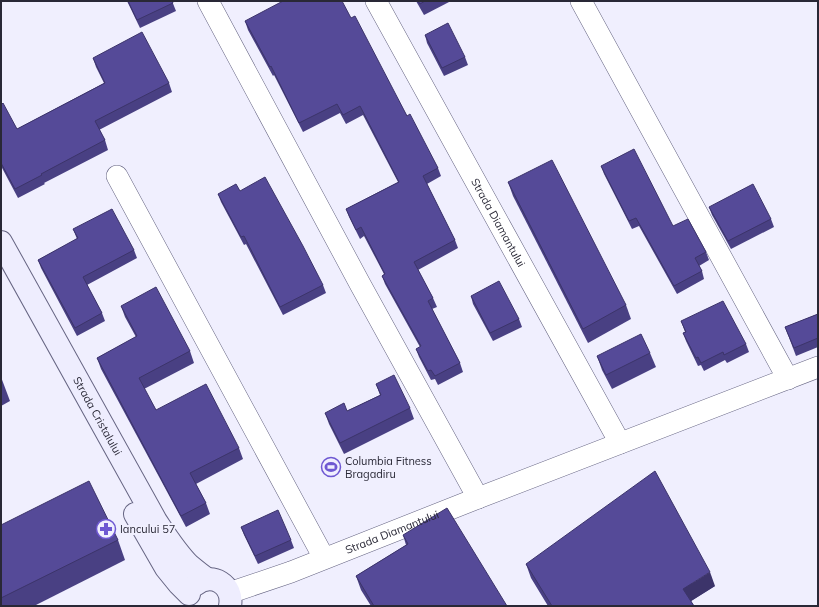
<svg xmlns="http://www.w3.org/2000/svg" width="819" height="607" font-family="Mulish,sans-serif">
<rect width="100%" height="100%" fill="#f0effe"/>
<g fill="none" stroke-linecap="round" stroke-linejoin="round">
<defs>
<g id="street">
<polyline points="208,1 360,284 478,498"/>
<path id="s1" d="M 376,1 L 620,443"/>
<polyline points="581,1 788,379"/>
<polyline points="117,176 324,558"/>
<path id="s2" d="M 229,593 L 291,572 L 478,498 L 818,367"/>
</g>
<g id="secondary">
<path id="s3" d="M 1,242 L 156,521 C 166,536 176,552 189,565 C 195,570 201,575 207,579"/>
<polyline points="135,514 166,568 179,584 189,594"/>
<path d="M 195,585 C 212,571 234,585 230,606"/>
</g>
</defs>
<use href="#street" stroke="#666583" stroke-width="22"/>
<use href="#secondary" stroke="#666583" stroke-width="24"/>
<use href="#street" stroke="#fff" stroke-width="21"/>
<use href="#secondary" stroke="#eeedfe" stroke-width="22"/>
</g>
<g fill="#494083">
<polygon points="127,1 172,1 176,11 140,28"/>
<polygon points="416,1 451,1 424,15"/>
<polygon points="351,18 407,116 438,168 441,176 427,184 455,240 458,248 418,270 433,298 437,307 432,309 460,363 463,372 438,385 435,379 431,380 419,357 416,349 420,347 385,284 382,276 384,274 364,236 360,239 349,217 346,209 398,182 363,115 346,124 340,113 303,132 274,75 273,76 248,30 245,21"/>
<polygon points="425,35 465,57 468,65 444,76 427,43"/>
<polygon points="93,58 169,83 172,92 99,130 105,140 108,150 44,183 45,184 18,198 1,166 1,105 17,129 104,83 96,67"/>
<polygon points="601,166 673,226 706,252 709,260 699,266 702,271 704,279 677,294 639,226 632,229 604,174"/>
<polygon points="508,182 626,305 631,319 588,343 513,196"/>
<polygon points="240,191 323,285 326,293 283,315 246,244 244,245 221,202 218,194"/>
<polygon points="709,207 771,219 774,227 731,249 712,215"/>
<polygon points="73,229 134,250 137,258 87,285 102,313 105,321 77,336 41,268 38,260 77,239"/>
<polygon points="471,296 519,319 522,327 493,341 473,304"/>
<polygon points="121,306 190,351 194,363 144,389 156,410 239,448 243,459 196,484 206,503 210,514 186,527 101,369 97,358 136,337 125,317"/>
<polygon points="818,314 818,347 796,356 785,327"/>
<polygon points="681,321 746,344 749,352 727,363 725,360 704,371 701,365 698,366 686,341 683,333 685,332"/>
<polygon points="650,353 656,367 612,389 602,370 597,356"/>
<polygon points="1,377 10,401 1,406"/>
<polygon points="376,384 410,408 414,419 344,454 329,424 325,413 347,411 380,395"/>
<polygon points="1,525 118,540 125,560 34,606 1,606"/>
<polygon points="241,527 291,540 294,548 258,564 244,535"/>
<polygon points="403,535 507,606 371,606 361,590 356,576 406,545"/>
<polygon points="526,564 715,586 691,601 694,606 548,606 531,578"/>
</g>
<polygon fill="#3c346a" points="710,572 715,586 688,603 683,589"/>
<g fill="#554a98" stroke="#3c346a">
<polygon points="128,1 172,1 173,3 137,20"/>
<polygon points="283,1 342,1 351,18 355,16 407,116 410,114 438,168 423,176 455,240 414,262 433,298 428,301 460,363 435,376 431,370 428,371 416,349 421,346 382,276 385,274 361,227 356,230 346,209 399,182 360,106 343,115 337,104 299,123 271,66 270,67 245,21"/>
<polygon points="418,1 425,1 420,4"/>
<polygon points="448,23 465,57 442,68 425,35"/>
<polygon points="142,32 169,83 95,121 105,140 41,174 42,175 15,189 1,163 1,105 3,103 17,129 105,83 93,58"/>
<polygon points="634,149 673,226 688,219 706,252 695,258 702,271 674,286 636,218 629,221 601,166"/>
<polygon points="552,160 626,305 583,329 508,182"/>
<polygon points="265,177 303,246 323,285 280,307 244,236 241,237 218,194 236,184 240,191"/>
<polygon points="753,184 771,219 728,241 709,207"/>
<polygon points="112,209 134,250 83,277 102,313 75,328 38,260 78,238 73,229"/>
<polygon points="499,281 519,319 490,333 471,296"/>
<polygon points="156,287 190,351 139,378 156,410 206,384 239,448 190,473 206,503 181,516 97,358 137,336 121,306"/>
<polygon points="723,301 746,344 724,355 723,352 701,363 698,357 696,358 683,333 686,332 681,321"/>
<polygon points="818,314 818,338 794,348 785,327"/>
<polygon points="641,334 650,353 606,375 597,356"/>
<polygon points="394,375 410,408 340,443 325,413 344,403 347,411 381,395 376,384"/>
<polygon points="655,471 710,572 683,589 694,606 552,606 526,564"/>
<polygon points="89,481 118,540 1,598 1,525"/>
<polygon points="447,508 507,606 374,606 356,576 408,544 403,535"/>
<polygon points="278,510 291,540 255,556 241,527"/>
</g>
<defs>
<symbol id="stadium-ring" viewBox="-11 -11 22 22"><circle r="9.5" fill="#f0effe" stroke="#6e58d2" stroke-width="1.5"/><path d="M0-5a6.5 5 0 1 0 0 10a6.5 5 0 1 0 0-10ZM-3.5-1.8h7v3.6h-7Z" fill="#6e58d2"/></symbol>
<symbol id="pharmacy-ring" viewBox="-11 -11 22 22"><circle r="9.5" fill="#f0effe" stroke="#6e58d2" stroke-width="1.5"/><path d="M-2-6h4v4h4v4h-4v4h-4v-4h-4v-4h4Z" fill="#6e58d2"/></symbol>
</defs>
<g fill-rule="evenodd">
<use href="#stadium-ring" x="320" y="456" width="22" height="22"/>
<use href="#pharmacy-ring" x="95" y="518" width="22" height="22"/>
</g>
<g text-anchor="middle" stroke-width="4" stroke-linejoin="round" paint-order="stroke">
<g font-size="11" fill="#292836" stroke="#f0effe">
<text dy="4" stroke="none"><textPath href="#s1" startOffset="253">Strada Diamantului</textPath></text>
<text dy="4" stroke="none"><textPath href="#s3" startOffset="199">Strada Cristalului</textPath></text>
<text dy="4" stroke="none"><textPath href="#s2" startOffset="174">Strada Diamantului</textPath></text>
</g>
<g font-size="11" fill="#292836" stroke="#f0effe" text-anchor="start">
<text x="345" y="465">Columbia Fitness<tspan x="345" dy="13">Bragadiru</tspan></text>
<text x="120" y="533">Iancului 57</text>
</g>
</g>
<rect width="819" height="607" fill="none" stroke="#292836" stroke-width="4"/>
</svg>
